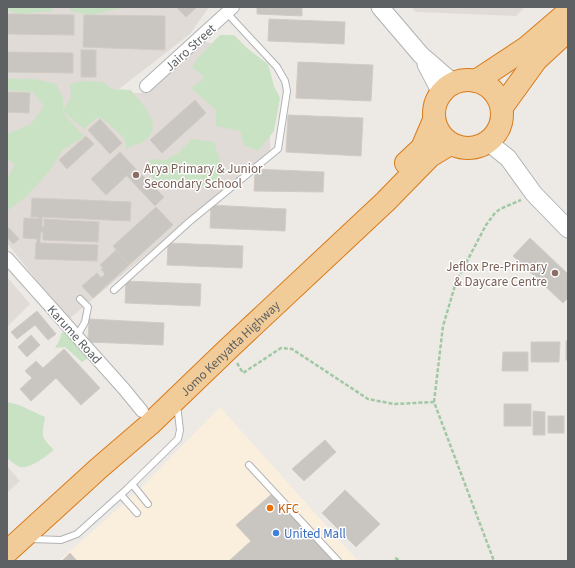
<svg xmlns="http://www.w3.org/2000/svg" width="575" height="568" font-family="'Source Sans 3',sans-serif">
<rect width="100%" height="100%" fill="#edeae5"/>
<polygon fill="#faeedd" points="220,407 358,561 59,561 138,491"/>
<g fill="#e0dbd6">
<polygon points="7,7 209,7 190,34 114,93 145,93 199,41 242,48 270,117 270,152 68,320 7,243"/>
<polygon points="411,7 525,7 516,16 416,12"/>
<polygon points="7,277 30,304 7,327"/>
<polygon points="7,466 20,481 7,493"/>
</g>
<g fill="#cae2c4">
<polygon points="7,7 51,7 53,11 19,14 7,10"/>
<polygon points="69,7 127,7 90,15 71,11"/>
<polygon points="220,35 234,35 248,49 268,64 274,86 280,98 274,131 258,151 244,145 240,131 216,126 216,110 191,88 201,81 203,76 192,67 197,59"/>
<path d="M 7,78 L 14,79 L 35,79 L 56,84 L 63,98 L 63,109 L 71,98 L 70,84 L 83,81 L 103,82 L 112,89 L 131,90 C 142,104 167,127 143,142 C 137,146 133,143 127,150 L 124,138 L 108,123 L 98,117 L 84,129 L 63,111 L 66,116 L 84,137 L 62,150 L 51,169 L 27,196 L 7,211 L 7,178 L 15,165 L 7,159 L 7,134 L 31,124 L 44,106 L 33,92 L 7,90 Z"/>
<polygon points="192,139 214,142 223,170 215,187 173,187 158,183 150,175 149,159 166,160 178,153"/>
<polygon points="62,332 72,334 80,349 90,357 82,362 65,347 55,348 59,341"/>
<path d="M 7,402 L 19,405 L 45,417 C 42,436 40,436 54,450 C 46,456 31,469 20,467 C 16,466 11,461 7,458 Z"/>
</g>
<g fill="#c9c5c1" stroke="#d1cbc4">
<polygon points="176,7 197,7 186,17"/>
<polygon points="257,7 302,7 302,16 257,14"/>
<polygon points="7,14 74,15 74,35 7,34"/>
<polygon points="84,15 165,16 165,50 83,47"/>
<polygon points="269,19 345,22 344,44 268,41"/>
<rect x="81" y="50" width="15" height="27"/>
<polygon points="7,52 73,53 73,73 7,72"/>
<polygon points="298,62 373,65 371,101 296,98"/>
<polygon points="7,92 30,93 29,113 7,112"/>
<polygon points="195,100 206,113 162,153 150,140"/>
<polygon points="288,115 363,118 361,156 286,152"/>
<polygon points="100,119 122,143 110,154 88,130"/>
<polygon points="86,136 94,144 67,169 59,160"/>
<polygon points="120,152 135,168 106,195 91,179"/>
<polygon points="135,168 164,197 155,206 127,176"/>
<polygon points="255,169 324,172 323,192 254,191"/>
<polygon points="32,198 131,202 130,221 42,217 42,227 44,227 44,219 99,222 98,242 43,240 43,232 41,232 40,239 40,243 98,245 97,261 35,259 36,242 37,242 37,239 23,238 24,218 38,219 38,217 31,217"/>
<polygon points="211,205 286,209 285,231 210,228"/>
<polygon points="156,207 173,225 129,265 113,246"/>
<polygon points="9,228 19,239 13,244 7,237 7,230"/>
<polygon points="530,238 568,274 568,298 563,303 513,256"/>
<polygon points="168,243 243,246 242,268 167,265"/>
<polygon points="116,250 129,265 93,298 82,286 97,273 101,278 105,274 101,269 103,268 100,265"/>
<polygon points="126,281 201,284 200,306 125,303"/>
<polygon points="37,311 56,334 48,340 35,325 17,339 11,332"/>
<polygon points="89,319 164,323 163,345 88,342"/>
<polygon points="31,335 40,345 27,357 18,347"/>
<rect x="566" y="341" width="2" height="19"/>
<polygon points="531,342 560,342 559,362 531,362"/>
<polygon points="64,349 100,388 81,405 56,378 31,401 20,389 32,378 25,371 36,361 43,368"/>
<polygon points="503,352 528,352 528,371 502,371"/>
<rect x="504" y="404" width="27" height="22"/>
<polygon points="533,411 545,412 545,435 533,435"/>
<rect x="548" y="416" width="16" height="17"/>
<polygon points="325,440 336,452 304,481 292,469"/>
<polygon points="345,490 380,524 356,547 322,513"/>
<polygon points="273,493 334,561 229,561 251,541 236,525"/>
<polygon points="70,553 77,561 62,561"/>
</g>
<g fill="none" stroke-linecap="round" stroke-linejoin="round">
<defs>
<g id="lane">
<polyline points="114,290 189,222 278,149 287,91 285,81 277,67 227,13"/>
<polyline points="77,336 85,322 88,307 80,299"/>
<polyline points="249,465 338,561"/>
<polyline points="132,484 148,504"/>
<polyline points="121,495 137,513"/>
<polyline points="31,539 61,540 77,534 127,489 178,439 180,430 177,405"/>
</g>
<g id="street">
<polyline points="146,86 233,7"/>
<polyline points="7,258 124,389 142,411"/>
</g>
<g id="secondary">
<polyline points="380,7 421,55 452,82"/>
<polyline points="426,64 441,93"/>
<polyline points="488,142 508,158 534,194 568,229"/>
</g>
<g id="highway">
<circle cx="468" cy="114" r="34"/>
<polyline points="476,81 526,48 568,12"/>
<polyline points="502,107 536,60 564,34"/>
<polyline points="406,163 422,148 434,120"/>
<path id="s1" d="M 7,552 L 99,468 L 149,425 L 228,349 L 385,202 L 430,156 L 450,144"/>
</g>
</defs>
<use href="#lane" stroke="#b0b3b6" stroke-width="8"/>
<use href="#street" stroke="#b0b3b6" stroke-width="14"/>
<use href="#secondary" stroke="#afb3b6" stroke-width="19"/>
<use href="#highway" stroke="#d97b19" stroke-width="24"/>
<g stroke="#a1c8a5" stroke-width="2.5" stroke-dasharray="4 2" stroke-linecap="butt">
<polyline points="237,363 243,373 281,348 292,349 368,399 394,404 434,402 494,561"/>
<polyline points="434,402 443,326 456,282 486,225 495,213 500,209 521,200"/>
<polyline points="395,558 401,561"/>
</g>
<use href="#lane" stroke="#fff" stroke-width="6"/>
<use href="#street" stroke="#fff" stroke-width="12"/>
<use href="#secondary" stroke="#fff" stroke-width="17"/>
<use href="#highway" stroke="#f1cb98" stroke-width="22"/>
</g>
<g fill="#8d6e63" stroke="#fff" stroke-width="1.5">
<circle cx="136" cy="175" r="4"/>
<circle cx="555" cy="273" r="4"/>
</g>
<circle fill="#e8710a" stroke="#fff" stroke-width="1.5" cx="270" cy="508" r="4"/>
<circle fill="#3f7fe0" stroke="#fff" stroke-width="1.5" cx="276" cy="533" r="4"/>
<g text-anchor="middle" stroke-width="3" stroke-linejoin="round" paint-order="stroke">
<g font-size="13" fill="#5d6164" stroke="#fff">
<text transform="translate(190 47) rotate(-42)" y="5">Jairo Street</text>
<text transform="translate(75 334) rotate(48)" y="5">Karume Road</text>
<text dy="5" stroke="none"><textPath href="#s1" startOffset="302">Jomo Kenyatta Highway</textPath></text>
</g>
<g font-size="13" fill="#785e54" stroke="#fff" text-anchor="start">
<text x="144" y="173">Arya Primary &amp; Junior<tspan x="144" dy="15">Secondary School</tspan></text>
<text x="547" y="271" text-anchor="end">Jeflox Pre-Primary<tspan x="547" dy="15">&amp; Daycare Centre</tspan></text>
</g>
<g font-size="13" fill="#c56008" stroke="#fff" text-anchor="start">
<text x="278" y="513">KFC</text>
</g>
<g font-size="13" fill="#366cbe" stroke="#fff" text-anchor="start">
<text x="284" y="538">United Mall</text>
</g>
</g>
<rect width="575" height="568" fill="none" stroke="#5d6164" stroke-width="16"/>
</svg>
